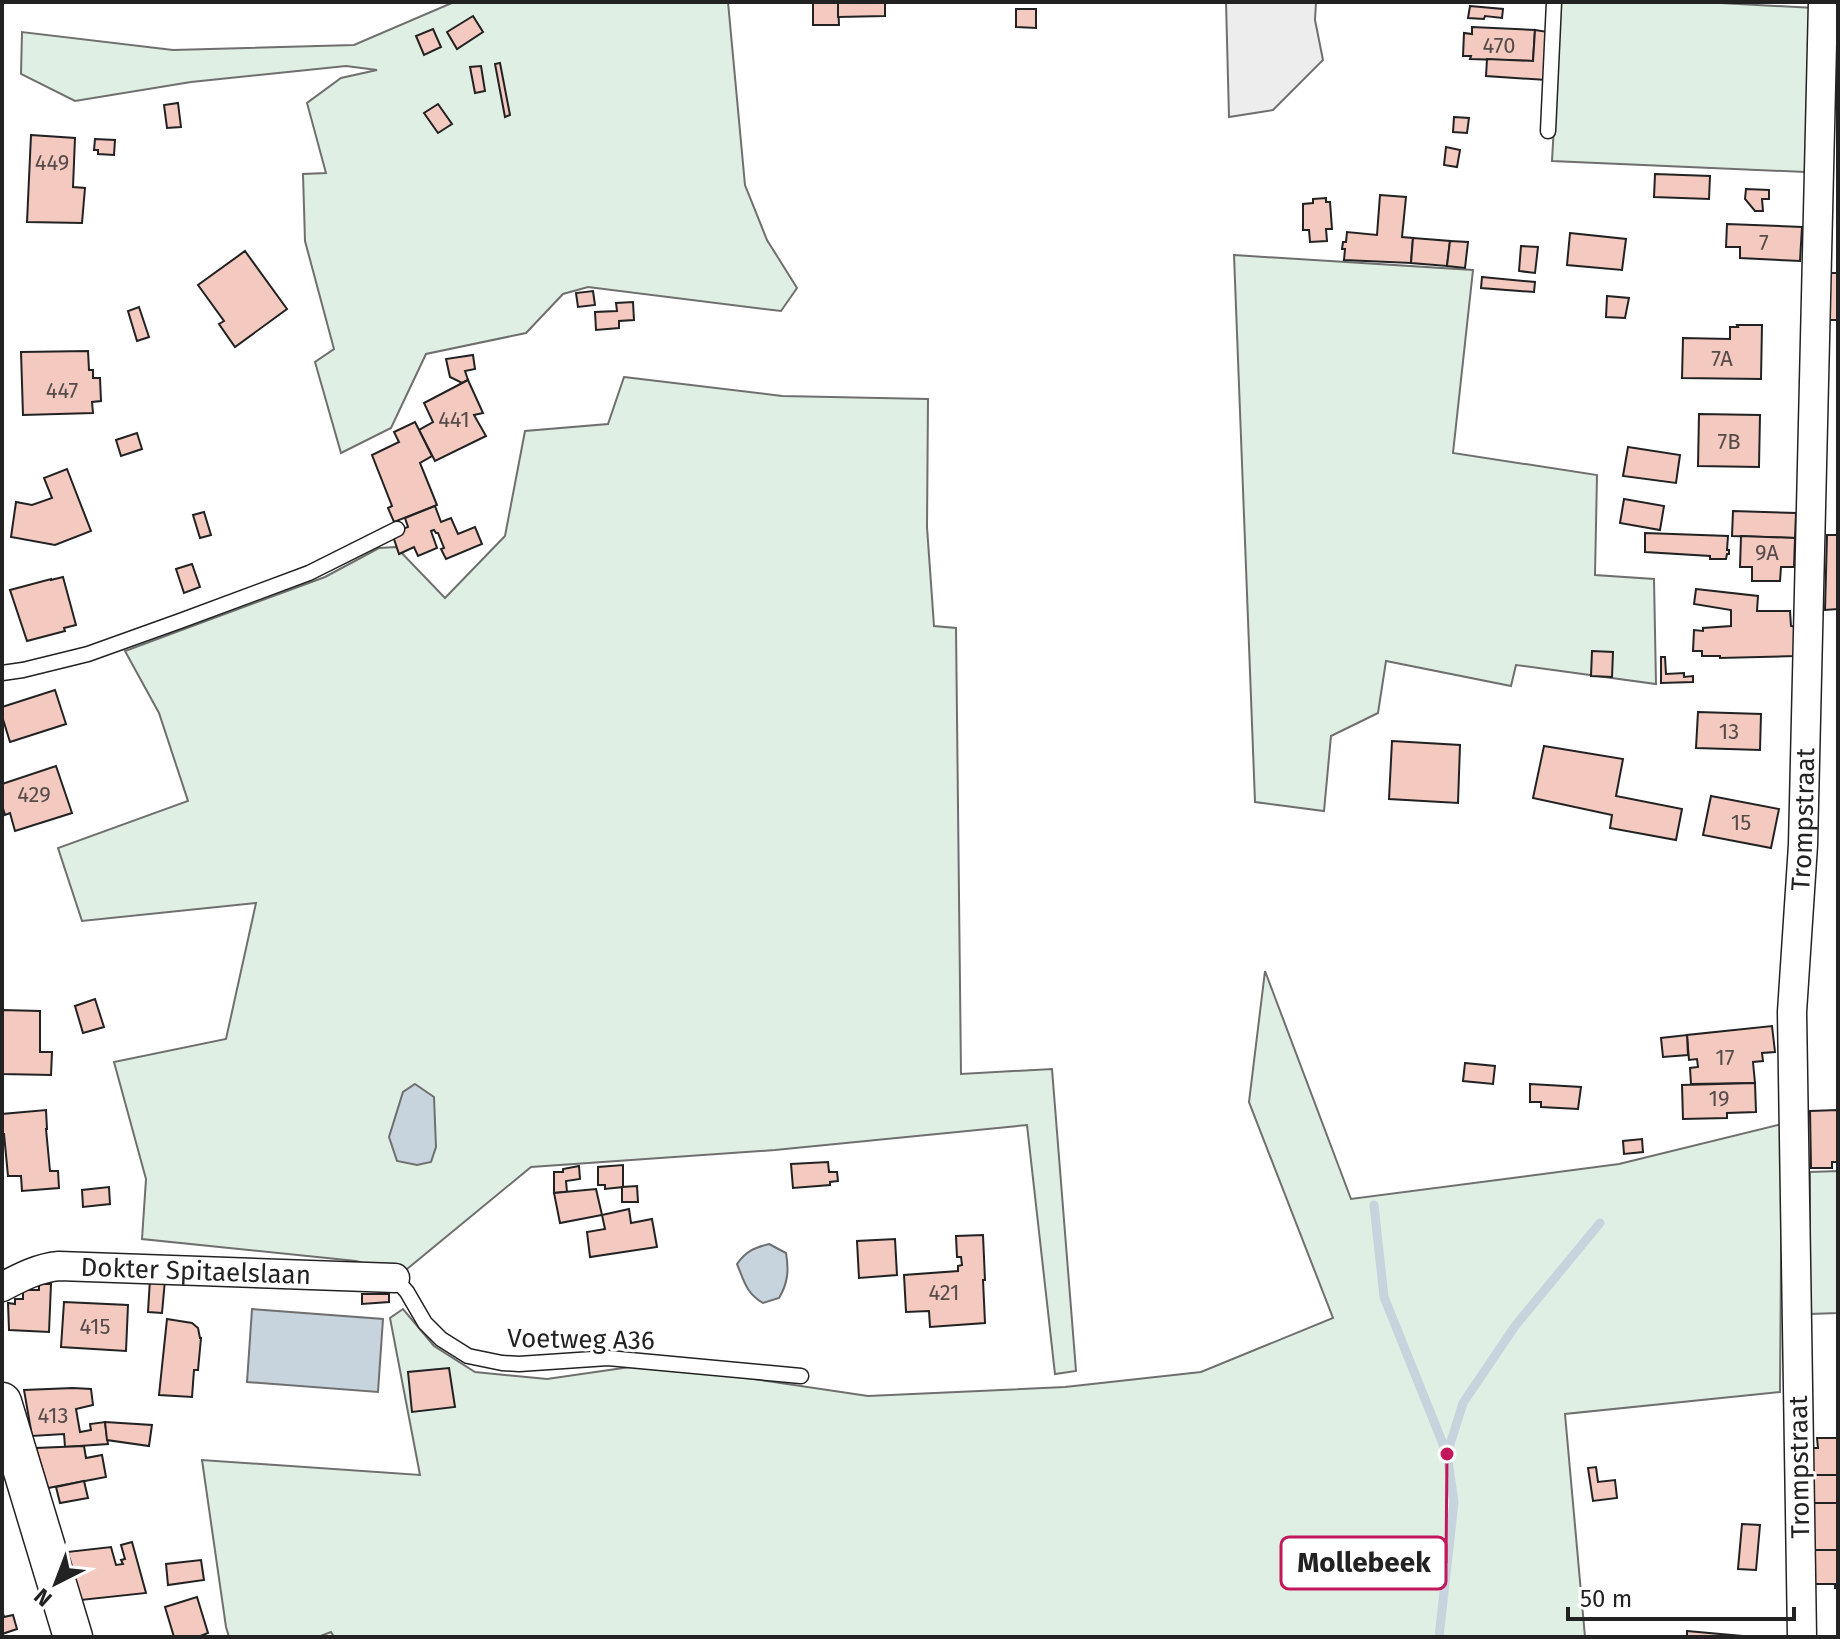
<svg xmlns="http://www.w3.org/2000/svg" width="1840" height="1639" font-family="'Fira Sans',sans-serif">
<rect width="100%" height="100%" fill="#fff"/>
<g fill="#e0efe3" stroke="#6f6f6f" stroke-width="2">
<polygon points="454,2 728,2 745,185 767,240 797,288 781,311 588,287 563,294 526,333 426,354 391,428 341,453 315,362 334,349 305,241 303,174 326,173 307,103 341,78 377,70 346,66 191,82 75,101 21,74 22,32 173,50 354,45"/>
<polygon points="1561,2 1702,2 1815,8 1805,172 1552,161"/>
<polygon points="1234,255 1473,270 1453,453 1597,475 1595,575 1654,579 1656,684 1516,665 1511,686 1386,661 1378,713 1331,736 1324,811 1255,802"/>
<polygon points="624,377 782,396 928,399 927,527 934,626 956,628 961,1074 1052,1069 1076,1371 1055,1374 1027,1125 775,1150 531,1167 401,1274 356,1261 142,1239 146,1179 114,1062 226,1039 256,903 82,921 58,848 188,801 159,713 125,651 325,577 379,548 396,547 445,598 505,536 525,431 608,424"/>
<polygon points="1265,971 1351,1199 1619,1164 1782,1124 1780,1392 1565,1414 1585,1637 334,1637 331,1632 318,1637 229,1637 226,1627 202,1460 420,1475 390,1318 403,1309 434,1346 475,1372 547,1379 630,1367 740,1377 868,1396 1065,1387 1201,1372 1333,1318 1249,1102"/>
<polygon points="1838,1171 1838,1313 1810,1314 1810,1172"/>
</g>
<polygon fill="#ededed" stroke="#6f6f6f" stroke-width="2" points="1226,2 1316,2 1315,20 1323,60 1273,110 1229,117"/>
<g fill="#c7d3dd" stroke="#6f6f6f" stroke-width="2">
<polygon points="415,1084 434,1097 436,1147 431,1162 417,1165 397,1161 389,1137 403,1092"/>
<path d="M 769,1244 L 786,1253 C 789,1270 788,1283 779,1298 L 763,1303 C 746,1293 744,1281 737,1264 C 746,1251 754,1248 769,1244 Z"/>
<polygon points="252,1309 383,1319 378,1392 247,1382"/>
</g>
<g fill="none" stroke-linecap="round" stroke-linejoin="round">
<g stroke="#c7d3dd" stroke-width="9">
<polyline points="1374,1205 1384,1297 1447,1454 1454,1502 1439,1637"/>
<polyline points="1447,1454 1463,1403 1515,1326 1600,1223"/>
</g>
</g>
<g fill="#f3c9c0" stroke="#222" stroke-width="2">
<polygon points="813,2 838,2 839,25 813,25"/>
<polygon points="838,2 885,2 885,16 838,17"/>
<polygon points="1470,6 1503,9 1502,18 1485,16 1484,19 1468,18"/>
<polygon points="1016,9 1036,9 1036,28 1016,27"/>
<polygon points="473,16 483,32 457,49 447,32"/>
<polygon points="1472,27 1535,30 1533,61 1470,59 1471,56 1463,56 1464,33 1472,34"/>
<polygon points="433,29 441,47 424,55 416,36"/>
<polygon points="1535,30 1548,32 1546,80 1486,76 1487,59 1533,61"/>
<polygon points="500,63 510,115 505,117 495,64"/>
<polygon points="481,66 485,91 475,93 470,67"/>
<polygon points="178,103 181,127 167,128 164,105"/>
<polygon points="438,104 452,124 438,133 424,113"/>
<polygon points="1454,117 1469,118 1467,133 1453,132"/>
<polygon points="31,135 75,138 73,187 85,188 82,223 27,222"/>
<polygon points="95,139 115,140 114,155 98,154 98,150 94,150"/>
<polygon points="1446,147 1460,150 1457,167 1444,165"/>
<polygon points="1655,174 1710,176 1709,199 1654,197"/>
<polygon points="1746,189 1769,190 1769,199 1762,199 1763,211 1755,211 1745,199"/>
<polygon points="1380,195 1406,197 1402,237 1413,238 1411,263 1344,260 1345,249 1342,249 1343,242 1346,242 1347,232 1377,235"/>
<polygon points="1326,198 1326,202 1330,202 1332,229 1326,229 1327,241 1310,242 1309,230 1303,230 1303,204 1313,203 1313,199"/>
<polygon points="1727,224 1802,227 1800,261 1740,258 1740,247 1726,247"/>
<polygon points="1570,233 1626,239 1622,270 1567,265"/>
<polygon points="1413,238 1450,241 1447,266 1411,263"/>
<polygon points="1450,241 1468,242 1465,268 1447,266"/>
<polygon points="1521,246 1538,247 1535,273 1519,271"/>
<polygon points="245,251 287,309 235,347 219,324 224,321 198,285"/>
<polygon points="1824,273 1838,273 1838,320 1822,320"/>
<polygon points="1482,277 1535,282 1534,292 1481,288"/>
<polygon points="593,291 595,305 578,307 576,293"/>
<polygon points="1607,296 1629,298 1625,318 1606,317"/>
<polygon points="633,302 634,320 619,321 619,328 596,330 595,312 617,311 616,303"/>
<polygon points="139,307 149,337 137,341 128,311"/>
<polygon points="1737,325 1762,325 1761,379 1682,378 1683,338 1730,339 1730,327 1738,327"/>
<polygon points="88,351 89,370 93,370 93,378 100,378 101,401 92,402 93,413 23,415 21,352"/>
<polygon points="473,355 475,369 465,371 468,380 462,383 450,377 446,359"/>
<polygon points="468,380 483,413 474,415 486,436 435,461 419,430 433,422 424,403"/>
<polygon points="1699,414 1760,415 1759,467 1698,466"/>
<polygon points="415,422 432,456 420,463 437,505 394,522 388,508 392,506 372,455 399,442 394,432"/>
<polygon points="137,433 142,449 121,456 116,440"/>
<polygon points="1628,447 1680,455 1676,483 1623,476"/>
<polygon points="67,469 91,531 55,545 11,537 16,502 32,505 52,498 44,478"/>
<polygon points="1624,499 1664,506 1660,530 1620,523"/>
<polygon points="435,506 441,522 451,518 458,534 475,527 482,544 446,559 441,549 444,548 438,533 436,533 434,530 431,531 437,548 418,556 414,547 399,554 392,533 408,527 405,518"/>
<polygon points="1733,511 1796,513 1795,538 1732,536"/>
<polygon points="204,512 211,535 200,538 193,515"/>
<polygon points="1645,533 1728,536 1727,550 1729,550 1729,554 1727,554 1726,559 1710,559 1710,556 1645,552"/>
<polygon points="1827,535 1838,535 1838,609 1825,610"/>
<polygon points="1741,536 1795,538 1794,567 1781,567 1780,581 1752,581 1752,567 1740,567"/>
<polygon points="192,564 200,587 184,593 176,569"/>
<polygon points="63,577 76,625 64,628 65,631 27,641 10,590 51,579 51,580"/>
<polygon points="1696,589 1758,596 1757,611 1790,611 1791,626 1797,627 1795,656 1720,658 1720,656 1702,656 1702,651 1693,651 1694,630 1703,631 1703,628 1731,626 1731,610 1694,604"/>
<polygon points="1592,651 1613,652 1612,677 1591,676"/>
<polygon points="1661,657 1665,657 1666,674 1684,673 1684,677 1693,676 1693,682 1661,683"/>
<polygon points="55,690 66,724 10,742 2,716 2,707"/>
<polygon points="1698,712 1761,714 1760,750 1696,748"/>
<polygon points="1392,741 1460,745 1458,803 1389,799"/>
<polygon points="1544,746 1623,759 1616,796 1682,809 1676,840 1610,828 1612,815 1533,798"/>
<polygon points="56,766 72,813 15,831 10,813 5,815 2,805 2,784"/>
<polygon points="1711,796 1779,809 1771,848 1703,835"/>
<polygon points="95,999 104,1027 83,1033 75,1006"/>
<polygon points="2,1010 40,1011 40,1052 52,1052 51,1075 2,1074"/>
<polygon points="1772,1026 1775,1052 1762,1053 1763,1061 1753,1062 1755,1083 1691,1084 1690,1068 1698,1067 1697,1059 1689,1060 1687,1035"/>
<polygon points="1687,1035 1688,1055 1663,1057 1661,1038"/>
<polygon points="1465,1063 1495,1066 1493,1084 1463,1081"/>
<polygon points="1755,1083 1756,1112 1727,1113 1727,1118 1683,1119 1682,1085"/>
<polygon points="1530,1084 1581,1087 1578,1109 1541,1107 1541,1102 1530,1102"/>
<polygon points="46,1110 47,1129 46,1129 50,1171 58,1171 59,1188 22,1191 21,1176 8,1176 4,1134 2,1134 2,1114"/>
<polygon points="1838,1110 1838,1162 1832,1162 1832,1168 1811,1168 1810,1111"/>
<polygon points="1642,1139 1643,1152 1624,1154 1623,1141"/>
<polygon points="828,1162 829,1172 837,1172 838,1181 830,1182 830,1185 793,1188 791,1164"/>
<polygon points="623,1165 623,1187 605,1189 605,1185 598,1185 598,1167"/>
<polygon points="579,1166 580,1179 566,1181 567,1192 554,1193 554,1172 563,1172 563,1169"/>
<polygon points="637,1186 638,1202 622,1202 622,1187"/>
<polygon points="109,1187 110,1204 83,1207 82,1190"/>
<polygon points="596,1189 602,1215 560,1223 554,1193"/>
<polygon points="629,1209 631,1223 652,1219 657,1247 590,1257 587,1232 605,1229 602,1215"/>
<polygon points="983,1235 985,1280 983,1280 985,1323 930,1327 929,1311 906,1312 904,1275 958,1271 958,1266 962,1265 961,1257 957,1257 956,1236"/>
<polygon points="895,1239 897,1275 859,1278 857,1241"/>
<polygon points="150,1279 165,1280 162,1313 148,1312"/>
<polygon points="39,1284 51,1284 49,1332 9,1330 8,1303 15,1304 15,1299 23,1299 23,1290 39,1290"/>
<polygon points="362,1294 389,1294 389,1302 362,1304"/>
<polygon points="64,1302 128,1305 126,1351 61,1347"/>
<polygon points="167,1319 192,1323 198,1328 200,1338 201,1338 198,1370 194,1370 192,1397 159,1395"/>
<polygon points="449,1368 455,1407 412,1412 408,1372"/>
<polygon points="73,1388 91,1389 93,1405 76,1409 80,1432 91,1430 90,1424 105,1422 108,1444 65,1447 64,1434 32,1436 24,1390"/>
<polygon points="105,1422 152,1425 149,1446 107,1440"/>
<polygon points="1817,1438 1838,1438 1838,1475 1811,1475 1811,1448 1818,1448"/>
<polygon points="84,1446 86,1458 102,1455 106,1477 48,1488 36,1448"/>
<polygon points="1596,1467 1598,1482 1615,1480 1617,1498 1593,1501 1588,1468"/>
<rect x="1811" y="1475" width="27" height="28"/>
<polygon points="84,1481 88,1498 60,1503 56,1487"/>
<polygon points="1811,1503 1838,1503 1838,1550 1812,1550"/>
<polygon points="1742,1524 1760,1525 1756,1570 1738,1569"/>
<polygon points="132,1542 146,1593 81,1600 67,1552 111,1547 116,1565 123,1564 121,1560 125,1559 121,1545"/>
<polygon points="1812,1550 1838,1550 1838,1588 1835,1588 1835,1584 1812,1584"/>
<polygon points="201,1560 204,1580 168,1585 166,1564"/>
<polygon points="197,1597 208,1633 198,1637 174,1637 165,1607"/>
<polygon points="2,1610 4,1617 13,1615 17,1629 2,1634"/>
<polygon points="1687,1631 1742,1636 1742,1637 1687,1637"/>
</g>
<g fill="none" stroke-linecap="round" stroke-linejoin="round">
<defs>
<g id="lane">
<polyline points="1548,131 1554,2"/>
<polyline points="2,673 23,670 88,654 180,621 309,573 397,529"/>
<polyline points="395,1278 407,1292 425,1323 441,1339 468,1356 502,1363 519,1364 608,1358 801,1376"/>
</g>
<g id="street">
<path id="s1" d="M 2,1287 C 21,1277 38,1268 59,1266 L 395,1278"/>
<path id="s2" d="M 1802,1637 L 1792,1012 L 1803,845 L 1823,2"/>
</g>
<polyline id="secondary" points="2,1402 73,1637"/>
</defs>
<use href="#lane" stroke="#222" stroke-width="17"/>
<use href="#street" stroke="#222" stroke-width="31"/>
<use href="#secondary" stroke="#222" stroke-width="41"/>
<use href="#lane" stroke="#fff" stroke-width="14"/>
<use href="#street" stroke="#fff" stroke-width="28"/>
<use href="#secondary" stroke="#fff" stroke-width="38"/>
</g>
<g text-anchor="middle" stroke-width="6" stroke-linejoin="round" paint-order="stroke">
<g font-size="22" fill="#564c4a">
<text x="1499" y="53">470</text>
<text x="52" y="170">449</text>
<text x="1764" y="250">7</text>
<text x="1722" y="366">7A</text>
<text x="62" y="398">447</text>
<text x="454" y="427">441</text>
<text x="1729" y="449">7B</text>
<text x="1767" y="560">9A</text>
<text x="1729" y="739">13</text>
<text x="34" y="802">429</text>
<text x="1741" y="830">15</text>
<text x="1725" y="1065">17</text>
<text x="1719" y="1106">19</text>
<text x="944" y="1300">421</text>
<text x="95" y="1334">415</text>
<text x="53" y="1423">413</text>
</g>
<g font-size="26" fill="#222" stroke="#fff">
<text dy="9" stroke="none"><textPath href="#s2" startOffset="818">Trompstraat</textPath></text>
<text dy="9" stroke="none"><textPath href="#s1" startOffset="198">Dokter Spitaelslaan</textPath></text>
<text transform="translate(581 1339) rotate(1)" y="9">Voetweg A36</text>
<text transform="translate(1799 1467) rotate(-91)" y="9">Trompstraat</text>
</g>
</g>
<path fill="none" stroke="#c2185b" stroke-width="3" d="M1447 1454L1446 1563"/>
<circle fill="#c2185b" stroke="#fff" stroke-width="3" cx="1447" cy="1454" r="8"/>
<rect fill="#fff" stroke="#c2185b" stroke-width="3" x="1281" y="1537" width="165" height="52" rx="8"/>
<g font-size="28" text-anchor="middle" font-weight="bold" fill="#222">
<text x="1364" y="1572">Mollebeek</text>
</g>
<rect width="1840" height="1639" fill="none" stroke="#222222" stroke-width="8"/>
<g transform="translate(56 1583) rotate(222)" stroke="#ffffff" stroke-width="6" paint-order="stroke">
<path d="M0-6L14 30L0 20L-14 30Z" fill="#222222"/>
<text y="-12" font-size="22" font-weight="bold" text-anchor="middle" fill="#222222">N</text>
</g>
<path d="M1568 1607v12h226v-12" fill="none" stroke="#222222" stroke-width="4"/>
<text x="1580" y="1607" font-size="24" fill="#222222" stroke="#ffffff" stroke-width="6" paint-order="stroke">50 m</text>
</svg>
